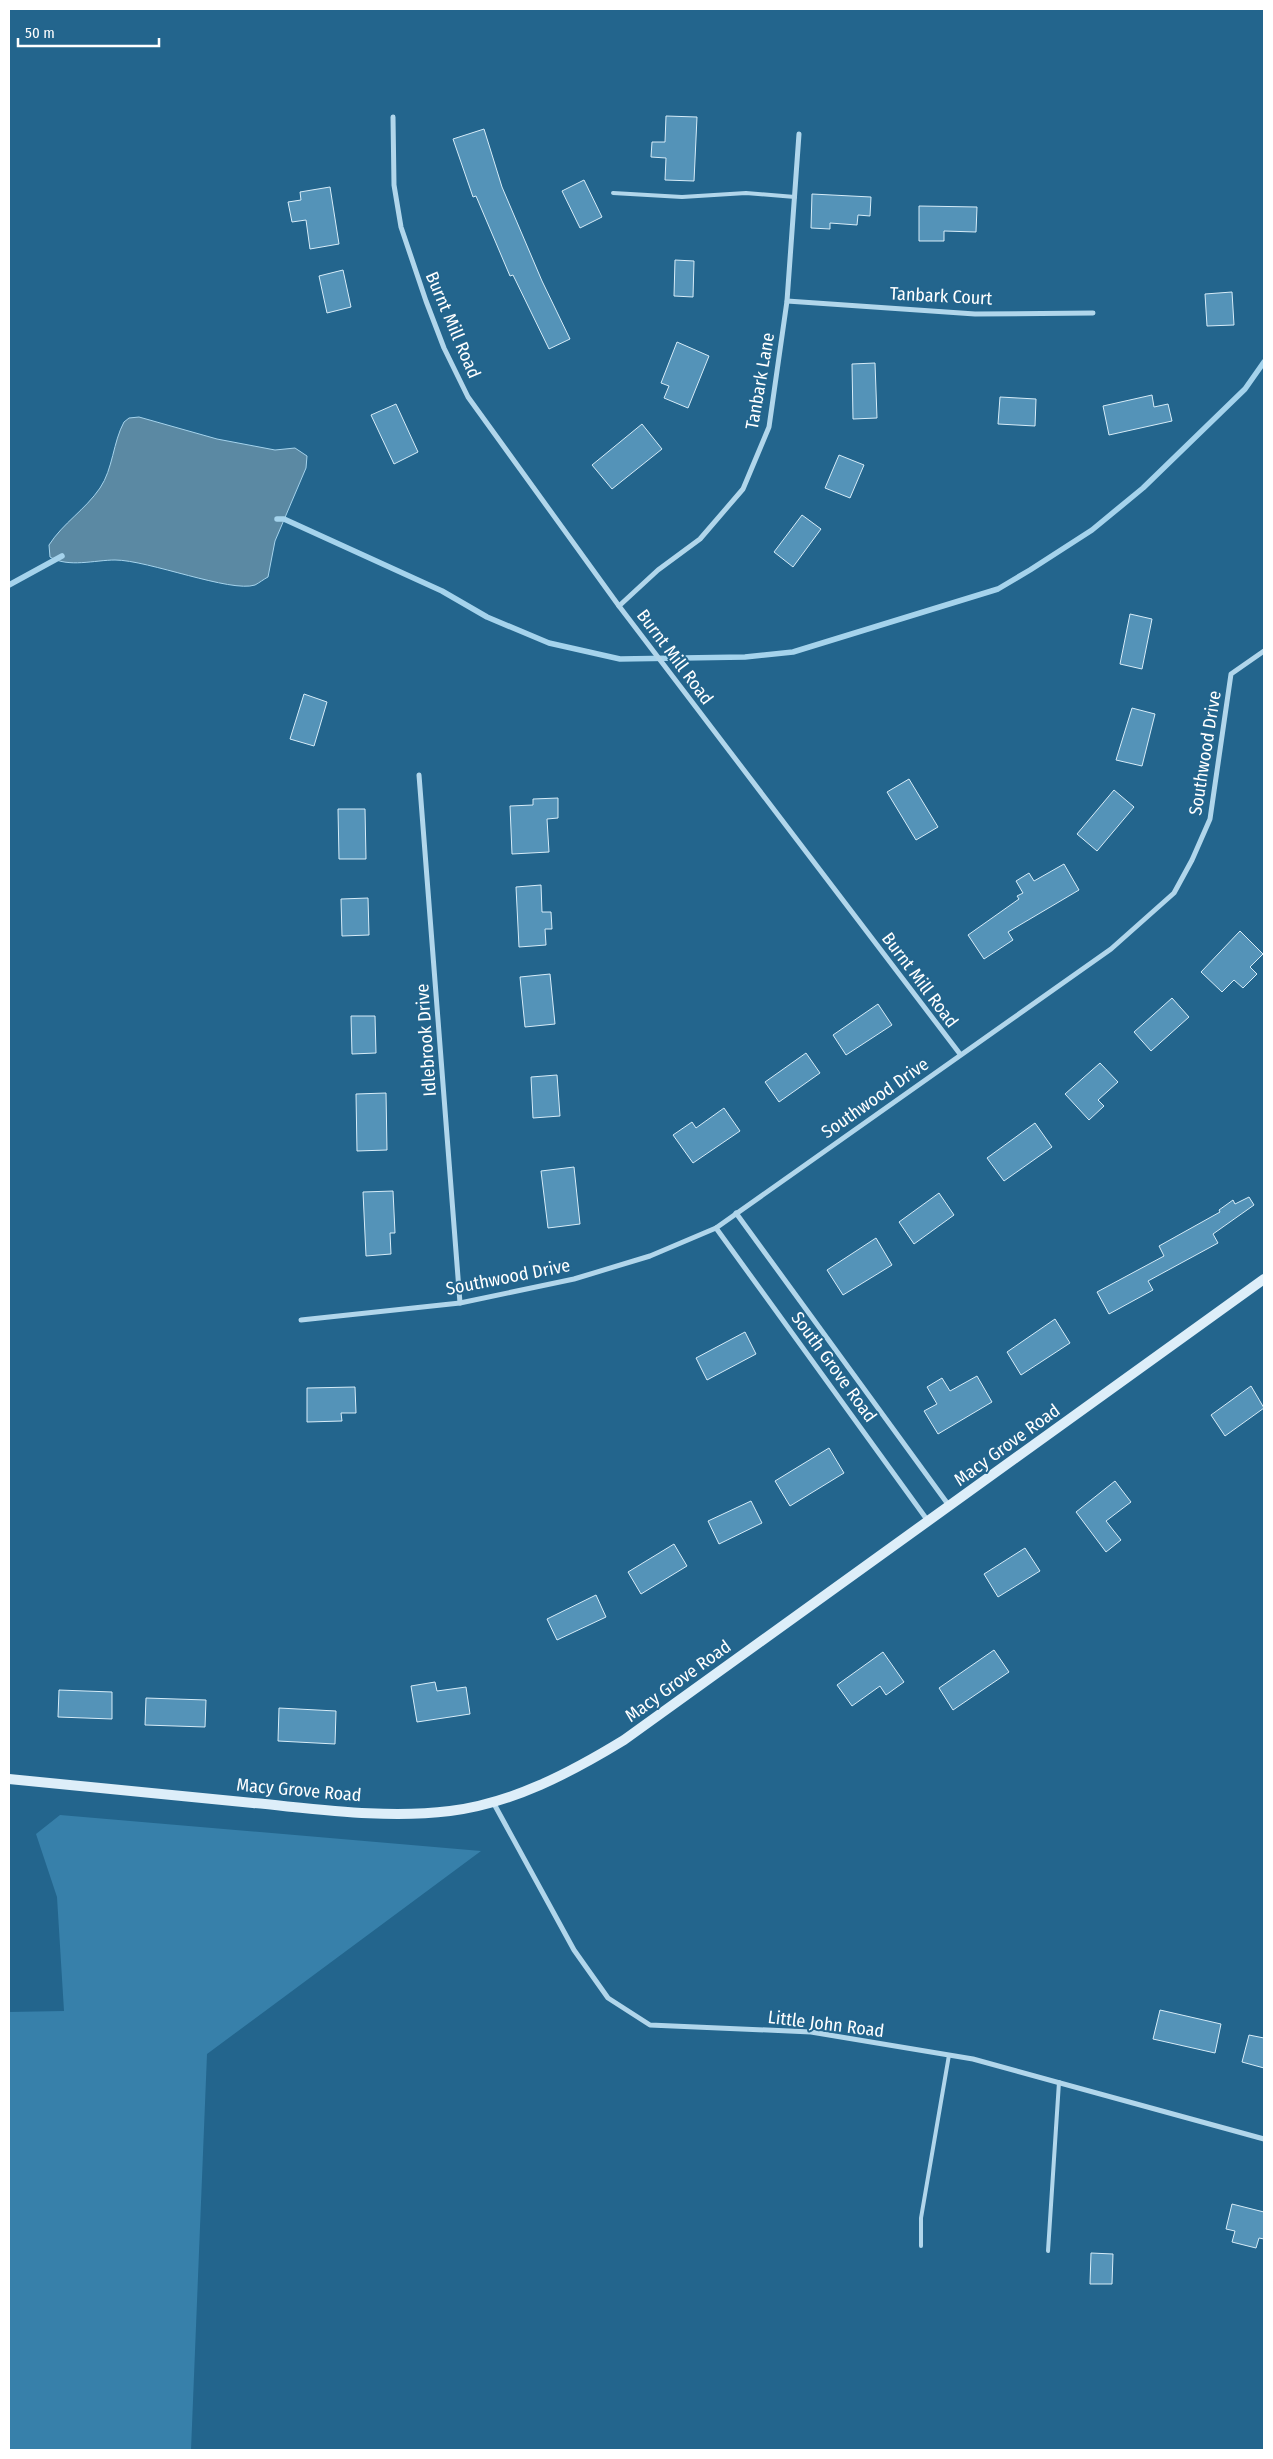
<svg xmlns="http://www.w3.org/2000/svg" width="1273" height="2459" font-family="'Fira Sans Condensed',sans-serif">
<rect width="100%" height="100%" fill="#23658d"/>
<polygon fill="#3780aa" points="60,1815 481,1851 207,2054 191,2450 9,2450 9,2012 64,2011 57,1897 36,1834"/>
<path fill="#5b89a3" stroke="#a5d3ec" d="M 139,417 L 217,439 L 275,450 L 295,448 L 307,456 L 306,468 L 275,541 L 268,577 C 264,579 259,583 255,585 C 231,593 148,560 115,560 C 95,560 68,568 50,557 L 49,545 C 63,523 85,510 100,488 C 113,469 113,442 124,422 L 129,418 Z"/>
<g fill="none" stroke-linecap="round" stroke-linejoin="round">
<g stroke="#a5d3ec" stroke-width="5.5">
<polyline points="277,519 284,519 442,591 487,617 549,643 620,659 745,657 793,652 998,589 1030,570 1092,530 1143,488 1245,389 1264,362"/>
<polyline points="9,585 62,556"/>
</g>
</g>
<g fill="#5493b8" stroke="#d6ecf8">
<polygon points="666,116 697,117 694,181 665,180 666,158 651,157 652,142 665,142"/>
<polygon points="484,129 502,187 542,281 570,339 549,349 513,275 510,276 476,196 473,197 453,139"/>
<polygon points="584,180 602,217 580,228 562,191"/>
<polygon points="330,187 339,244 310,249 306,220 292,222 288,202 301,200 300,192"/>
<polygon points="812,194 871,197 870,216 858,215 857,225 830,223 830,229 811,228"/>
<polygon points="919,206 977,207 976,232 944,231 944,241 919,241"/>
<polygon points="675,260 694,261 693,297 674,296"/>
<polygon points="343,270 351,307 327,313 319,276"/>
<polygon points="1232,292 1234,325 1207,326 1205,294"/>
<polygon points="677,342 709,356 688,408 664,398 669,386 661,383"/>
<polygon points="875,363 877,418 853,419 852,364"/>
<polygon points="1152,395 1154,407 1168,404 1172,421 1109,435 1103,406"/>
<polygon points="1000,397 1036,399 1035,426 998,424"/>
<polygon points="396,404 418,452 394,464 371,415"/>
<polygon points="642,424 662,449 612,489 592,465"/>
<polygon points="839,455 864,465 850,498 825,488"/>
<polygon points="802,515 821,529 793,567 774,552"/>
<polygon points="1130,614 1152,619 1142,669 1120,664"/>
<polygon points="304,694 327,702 314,746 290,739"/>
<polygon points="1132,708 1155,714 1142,766 1116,760"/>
<polygon points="909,779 938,827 916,840 887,792"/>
<polygon points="1114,790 1134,807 1097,851 1077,834"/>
<polygon points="558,798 558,818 547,819 549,852 512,854 510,806 533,805 533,799"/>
<polygon points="338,809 365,809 366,859 339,859"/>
<polygon points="1064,864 1079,890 1008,932 1013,940 984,959 968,935 1019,899 1017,896 1023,893 1016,881 1029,873 1034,881"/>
<polygon points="541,885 542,912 551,912 552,929 545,929 546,945 519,947 516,887"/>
<polygon points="368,898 369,935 342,936 341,899"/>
<polygon points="1240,931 1263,954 1250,967 1257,974 1243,988 1234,980 1222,992 1201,972"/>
<polygon points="550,974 555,1024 525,1027 520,977"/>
<polygon points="1172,998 1189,1017 1151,1051 1134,1032"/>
<polygon points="878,1004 892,1025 846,1055 833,1035"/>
<polygon points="351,1016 375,1016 376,1053 352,1054"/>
<polygon points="806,1053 820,1073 779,1102 765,1082"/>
<polygon points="1100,1063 1118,1082 1098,1100 1104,1106 1089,1120 1065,1094"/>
<polygon points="557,1075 560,1116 533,1118 531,1077"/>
<polygon points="386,1093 387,1150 357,1151 356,1094"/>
<polygon points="724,1108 740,1131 693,1163 673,1135 692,1122 696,1128"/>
<polygon points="1035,1123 1052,1147 1004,1181 987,1158"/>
<polygon points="574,1167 580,1224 548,1228 541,1171"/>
<polygon points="393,1191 395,1233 390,1233 391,1254 366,1256 363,1192"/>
<polygon points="939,1193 954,1215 914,1244 899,1222"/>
<polygon points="1249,1197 1254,1205 1213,1234 1218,1243 1148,1281 1153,1290 1109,1314 1097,1292 1164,1256 1159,1246 1220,1212 1219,1210 1233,1200 1235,1204"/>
<polygon points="876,1238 892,1265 843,1295 827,1270"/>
<polygon points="1055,1319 1070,1343 1021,1375 1007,1352"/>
<polygon points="745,1332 756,1354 707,1380 696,1358"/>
<polygon points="977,1376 992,1402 938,1434 924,1411 937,1404 927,1387 942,1378 950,1391"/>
<polygon points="1251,1386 1264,1408 1225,1436 1211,1415"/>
<polygon points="355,1387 356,1413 341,1413 342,1421 307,1422 307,1388"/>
<polygon points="829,1448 844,1473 790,1506 775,1481"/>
<polygon points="1115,1481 1131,1502 1106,1521 1121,1540 1106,1552 1076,1512"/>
<polygon points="751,1501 762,1523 719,1544 708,1521"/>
<polygon points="674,1544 687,1566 641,1594 628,1572"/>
<polygon points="1025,1548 1040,1571 998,1597 984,1574"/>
<polygon points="596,1595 606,1617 557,1640 547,1619"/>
<polygon points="994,1650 1009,1672 953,1710 939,1688"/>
<polygon points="883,1652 904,1682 886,1695 880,1686 852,1706 837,1685"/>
<polygon points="435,1682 437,1691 466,1687 470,1714 417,1722 411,1686"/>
<polygon points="59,1690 112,1692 112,1719 58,1717"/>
<polygon points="146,1698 206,1700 205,1727 145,1725"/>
<polygon points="279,1708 336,1711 335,1744 278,1741"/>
<polygon points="1160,2010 1221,2024 1215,2053 1153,2039"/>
<polygon points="1249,2035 1264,2038 1264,2068 1242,2062"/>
<polygon points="1232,2204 1264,2212 1264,2239 1259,2238 1256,2248 1232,2242 1235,2231 1226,2229"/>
<polygon points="1091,2253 1113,2254 1112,2284 1090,2284"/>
</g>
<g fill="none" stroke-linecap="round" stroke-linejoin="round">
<g stroke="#b1d6eb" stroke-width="4">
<polyline points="613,193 682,197 746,193 795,197"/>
<polyline points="921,2246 921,2218 949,2055"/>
<polyline points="1048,2251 1059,2082"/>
</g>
<g stroke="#b1d6eb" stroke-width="5">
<polyline points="393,117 394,185 401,227 426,301 444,348 468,397 619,606 960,1054"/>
<polyline points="787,301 975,314 1093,313"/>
<polyline points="619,606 658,570 700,539 743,489 769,427 787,301 799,134"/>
<polyline points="419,775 460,1303"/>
<polyline points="736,1213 950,1507"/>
<polyline points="716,1228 928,1521"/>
<polyline points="301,1320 460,1303 574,1279 650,1256 716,1228 1111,949 1174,893 1192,860 1210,819 1231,674 1264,651"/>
<polyline points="493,1802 574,1950 608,1998 650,2025 811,2032 973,2059 1264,2139"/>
</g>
<path stroke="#ddeef9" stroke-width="10" d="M 9,1779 C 90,1787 172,1795 253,1803 C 318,1809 385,1819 450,1811 C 513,1803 570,1773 624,1740 L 1264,1279"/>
</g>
<g text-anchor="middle" stroke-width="4" stroke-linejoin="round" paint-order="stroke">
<g font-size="18" fill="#fff" stroke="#23658d">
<text transform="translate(941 296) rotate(3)" y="6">Tanbark Court</text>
<text transform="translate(453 325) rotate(67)" y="6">Burnt Mill Road</text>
<text transform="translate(760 381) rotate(-80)" y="6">Tanbark Lane</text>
<text transform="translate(675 657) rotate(53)" y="6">Burnt Mill Road</text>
<text transform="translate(1205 753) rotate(-81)" y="6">Southwood Drive</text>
<text transform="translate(920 980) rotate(53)" y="6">Burnt Mill Road</text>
<text transform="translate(426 1040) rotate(-94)" y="6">Idlebrook Drive</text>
<text transform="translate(875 1098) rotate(-35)" y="6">Southwood Drive</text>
<text transform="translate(508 1277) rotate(-11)" y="6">Southwood Drive</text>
<text transform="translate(834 1367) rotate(54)" y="6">South Grove Road</text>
<text transform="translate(1007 1445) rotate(-36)" y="6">Macy Grove Road</text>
<text transform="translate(678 1681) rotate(-36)" y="6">Macy Grove Road</text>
<text transform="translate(299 1790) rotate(5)" y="6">Macy Grove Road</text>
<text transform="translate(826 2024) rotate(7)" y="6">Little John Road</text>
</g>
</g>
<rect width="1273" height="2459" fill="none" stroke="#ffffff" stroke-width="20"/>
<path d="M18 38v8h141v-8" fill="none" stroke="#ffffff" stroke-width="2.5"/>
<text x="25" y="38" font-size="15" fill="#ffffff" stroke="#23658d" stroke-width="4" paint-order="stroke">50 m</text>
</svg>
